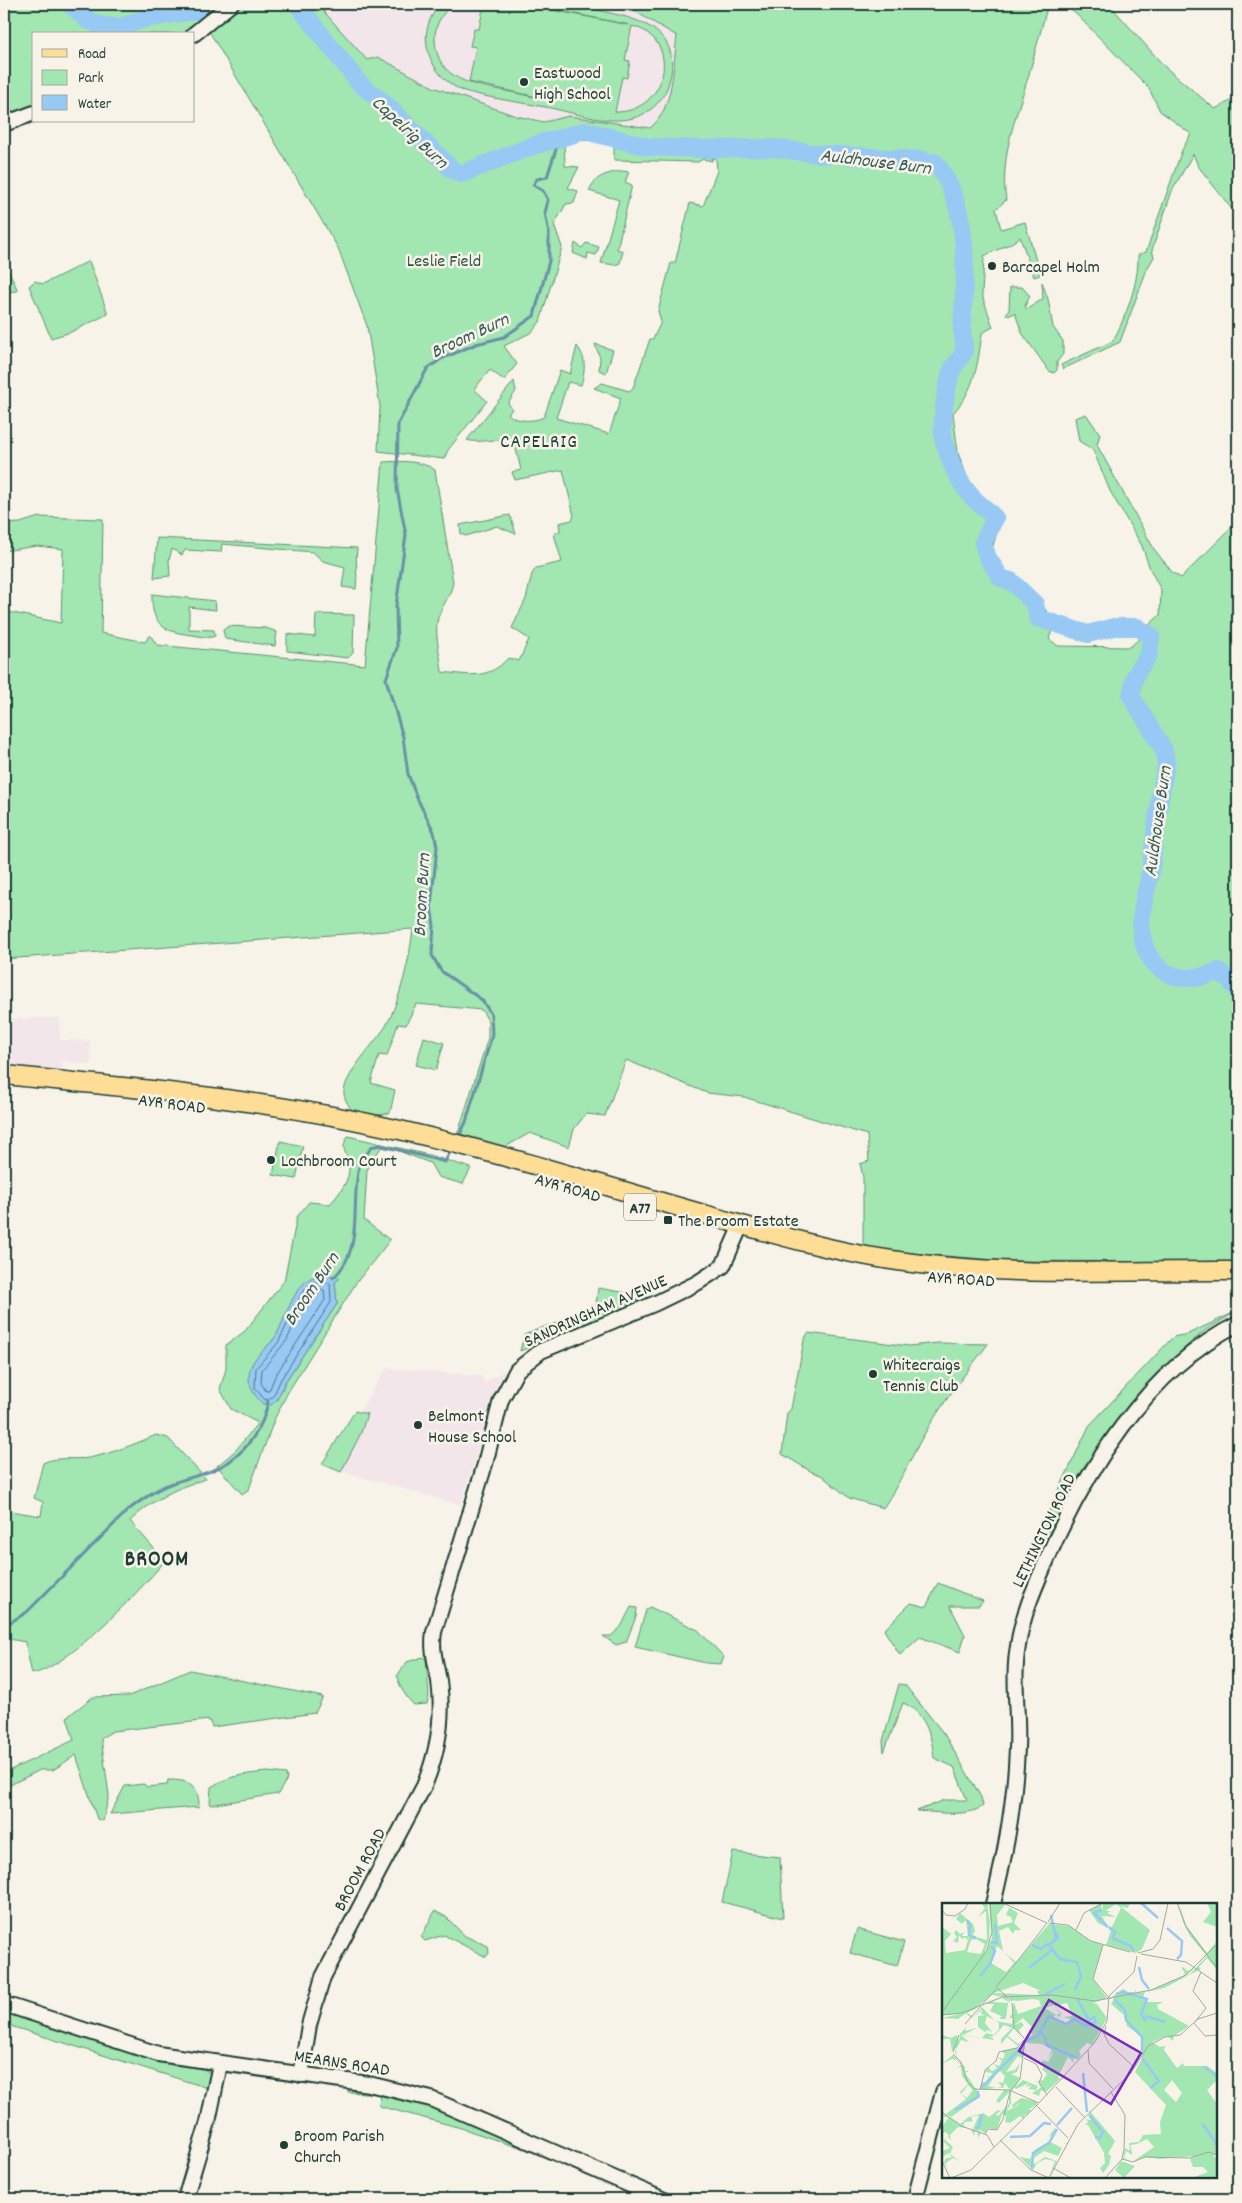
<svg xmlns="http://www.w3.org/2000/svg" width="1242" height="2203" font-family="Dekko,sans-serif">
<rect width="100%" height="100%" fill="#f7f3e8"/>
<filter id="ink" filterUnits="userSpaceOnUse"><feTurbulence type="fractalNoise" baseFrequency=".02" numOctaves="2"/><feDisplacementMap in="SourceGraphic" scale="10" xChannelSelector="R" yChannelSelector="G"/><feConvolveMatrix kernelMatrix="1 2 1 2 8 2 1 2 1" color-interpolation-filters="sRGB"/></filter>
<g filter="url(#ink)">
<g fill="#f3e6eb">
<polygon points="297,4 674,4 692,23 681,138 585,131 468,168"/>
<polygon points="4,1018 60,1018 60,1040 90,1041 91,1065 63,1061 61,1075 4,1069"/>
<polygon points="386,1368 481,1376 485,1383 506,1369 500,1379 461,1505 326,1467"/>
</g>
<g fill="#a2e6b1" stroke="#609272" fill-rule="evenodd">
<polygon points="4,4 220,4 184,34 34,34 34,105 4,116"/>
<path d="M 231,4 L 317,4 L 367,60 L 378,57 L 433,87 L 516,116 L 544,122 L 569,116 L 650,128 C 674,110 673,64 677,36 L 634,11 L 597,4 L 1048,4 C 1042,25 1037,46 1031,67 C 1019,111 999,153 1006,200 L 996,209 L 1001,229 L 1025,222 L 1040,275 L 1034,277 L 1020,237 L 1010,244 L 984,256 L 982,295 L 993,327 L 982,333 C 978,363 975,390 953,413 L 958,453 L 973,492 L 1000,523 L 986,568 L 1036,598 L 1055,621 L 1049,639 L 1058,646 L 1130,647 L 1140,638 L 1139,634 L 1160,615 L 1161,590 L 1150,569 L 1142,546 L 1110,491 L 1093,450 L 1079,441 L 1075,418 L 1086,414 L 1100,434 L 1097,445 L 1154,549 L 1172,572 L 1181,578 L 1225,534 L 1238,518 L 1238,1262 L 1009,1261 L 873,1250 L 863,1246 L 863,1177 L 860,1164 L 869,1161 L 867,1135 L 744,1097 L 707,1093 L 626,1060 L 605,1116 L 586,1114 L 574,1129 L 569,1147 L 530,1133 L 505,1147 L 458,1133 L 488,1038 L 488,1021 L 482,1010 L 416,1004 L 406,1025 L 398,1024 L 387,1056 L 379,1055 L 371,1083 L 395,1090 L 390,1113 L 375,1116 L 353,1112 C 349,1106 343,1098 344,1091 C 347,1071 375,1043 386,1026 C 400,1001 410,957 413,929 L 4,959 L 4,611 L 61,623 L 63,549 L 37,546 L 4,551 L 4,524 L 20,523 L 39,517 L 103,519 L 101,633 L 145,642 L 150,635 L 157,645 L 365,665 L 383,462 C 398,461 422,460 435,470 L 453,582 C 451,597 439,608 437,623 C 435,638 441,657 442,672 C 469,675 489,680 508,658 L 519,661 L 529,639 L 512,628 L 526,599 L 532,574 L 536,568 L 562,562 L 554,534 L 560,531 L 559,523 L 572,520 L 574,516 L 563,470 L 515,480 L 512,472 L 521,470 L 515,445 L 503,445 L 503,441 C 491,438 479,444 467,440 L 514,381 L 516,391 L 508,403 L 512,409 L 508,414 C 517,422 533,422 544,417 L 560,370 L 570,374 L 577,346 C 587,359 585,370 581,385 L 568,382 L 556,418 L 609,434 L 621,398 L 594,388 L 602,383 L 629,391 L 633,388 L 650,339 L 653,339 L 661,322 L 658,311 L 671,263 L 675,263 L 690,203 L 703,206 L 717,171 L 716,159 L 712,158 L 712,161 L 703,159 L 698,162 L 614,160 L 614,146 L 607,140 L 564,141 L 565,166 L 579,167 L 568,188 L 578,191 L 574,203 L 566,204 L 554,225 L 562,247 L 540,322 L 532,332 L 504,346 L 517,364 L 504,380 L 490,370 L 474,389 L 487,401 L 448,450 L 444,459 L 378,451 L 380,406 L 367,326 L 338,248 L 206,26 Z"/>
<path d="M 441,4 L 453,4 C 442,13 434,26 435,40 C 437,81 474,85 506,91 C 521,94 536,98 551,100 L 469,82 L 476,47 L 470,46 L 474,29 L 479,29 L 484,4 L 521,4 L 629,25 L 528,4 C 541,4 556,2 570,4 C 583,5 597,10 610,13 C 648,21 682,36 669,82 C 665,99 650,114 633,118 C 606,125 576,113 550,108 C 521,102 490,99 461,90 C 428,75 413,31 441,4 ZM 632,26 C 683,39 668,113 615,112 L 622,77 L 627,78 L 630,61 L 625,60 Z"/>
<path d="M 1061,4 L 1109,4 L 1165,67 L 1215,109 L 1238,97 L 1238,217 L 1198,166 L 1193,154 L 1172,191 L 1152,250 L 1154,257 L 1147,269 L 1120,342 L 1063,369 L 1061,365 L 1113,341 C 1126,316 1139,283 1138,255 L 1146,252 L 1182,150 L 1191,134 L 1160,111 L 1148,87 L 1075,13 Z"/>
<path d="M 622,171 L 629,172 L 625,182 L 632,185 L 617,249 L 623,251 L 620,263 L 615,265 L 601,263 L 619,200 L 589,191 C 595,176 607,173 622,171 Z"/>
<polygon points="575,243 582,248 586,243 599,247 596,255 588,253 587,259 573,253"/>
<polygon points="4,260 18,291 4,292"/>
<polygon points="89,261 108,314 71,332 51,338 29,286 35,281 43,284"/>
<polygon points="1042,282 1048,299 1053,327 1063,341 1063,354 1057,362 1057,370 1054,373 1049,371 1022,333 1015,313 1008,316 1006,314 1009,310 1010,287 1022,287 1030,296 1025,306 1027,309 1043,299"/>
<polygon points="595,344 613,350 606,373 599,370 600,358"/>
<polygon points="510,515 516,534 497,526 466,536 461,534 460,525"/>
<path d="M 157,538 L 357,548 C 355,562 358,574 356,589 L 342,587 L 345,567 L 323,561 L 313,552 L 222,544 L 221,552 L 185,550 L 182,555 L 172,549 L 169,560 L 170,576 L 154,578 Z"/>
<path d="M 152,594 L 215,601 L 216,610 L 189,607 L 189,629 L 214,630 L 215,636 C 209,639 200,636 192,635 C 164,632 151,625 152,594 Z"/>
<polygon points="316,614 354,615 353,653 348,658 287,651 287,634 315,637"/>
<polygon points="229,626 266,628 277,632 275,646 225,639 223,630"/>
<polygon points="424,1037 444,1043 436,1070 416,1065"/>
<path d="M 348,1136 L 429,1155 L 471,1168 L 463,1184 L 438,1177 L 430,1163 L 396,1150 L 381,1147 L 367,1170 L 364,1220 L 390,1240 L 356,1283 L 288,1392 L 274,1420 L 249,1489 L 242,1494 L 217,1466 L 236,1450 L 258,1423 L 231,1409 L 220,1389 L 226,1369 L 226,1345 L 245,1331 L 284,1281 L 297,1217 L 309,1202 L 330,1204 C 339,1194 350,1181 349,1166 C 348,1153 339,1150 348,1136 ZM 331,1275 L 339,1278 L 335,1282 L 337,1304 L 285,1382 L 281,1392 L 251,1366 L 278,1334 L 298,1290 Z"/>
<polygon points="280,1141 303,1146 296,1179 273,1175"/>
<path d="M 598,1288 L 627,1293 L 641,1302 C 602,1322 560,1334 520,1351 L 524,1335 L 546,1326 L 595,1314 Z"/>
<path d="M 1235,1312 C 1225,1319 1215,1324 1206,1330 C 1126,1393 1070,1483 1031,1575 L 1022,1568 L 1089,1426 L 1173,1337 L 1188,1334 Z"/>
<path d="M 808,1333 L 909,1346 L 938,1343 L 988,1344 C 965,1374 941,1405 922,1438 C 909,1462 898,1486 883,1508 L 849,1498 L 821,1475 L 812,1472 L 782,1454 L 787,1413 L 791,1409 L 804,1340 Z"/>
<polygon points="355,1411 367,1414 361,1433 341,1472 322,1464"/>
<path d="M 156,1435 L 168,1438 L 206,1479 C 177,1487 152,1500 130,1521 L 165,1561 C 139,1591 69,1667 32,1674 L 25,1642 L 4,1638 L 4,1510 L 41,1516 L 43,1502 L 34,1498 L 43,1463 C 57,1456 74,1460 89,1458 C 113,1453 135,1444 156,1435 Z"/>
<polygon points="938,1583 983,1601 979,1606 950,1606 965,1635 960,1652 920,1637 900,1655 884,1630 911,1603 926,1607"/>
<polygon points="631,1607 637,1608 636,1617 626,1642 616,1645 603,1636 611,1636 621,1627"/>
<polygon points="650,1607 698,1630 724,1657 721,1664 706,1663 635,1647 646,1610"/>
<path d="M 423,1657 L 426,1659 L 429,1695 L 427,1704 L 414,1705 C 405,1696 400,1688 397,1676 L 407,1662 Z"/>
<polygon points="190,1670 323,1697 315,1713 212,1727 209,1720 113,1731 101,1738 109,1795 103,1821 97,1819 76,1755 53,1770 40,1770 4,1788 4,1773 74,1740 67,1717 93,1697 129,1696"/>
<path d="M 899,1684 L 905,1685 L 944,1734 L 981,1797 L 983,1806 C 967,1818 936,1812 917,1811 L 945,1800 L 967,1800 L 954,1767 L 934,1758 C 932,1736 924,1711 903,1703 L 884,1752 L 883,1741 Z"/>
<path d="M 268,1772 L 286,1774 L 287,1779 L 278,1794 L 210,1805 L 211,1787 C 230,1775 246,1774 268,1772 Z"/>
<path d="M 168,1780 C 188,1780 199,1783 199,1807 L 110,1814 L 125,1786 L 144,1784 L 147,1787 L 167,1785 Z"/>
<polygon points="733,1852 780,1857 783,1918 722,1902"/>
<polygon points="435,1911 446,1917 465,1936 488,1946 489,1953 486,1957 444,1935 425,1941 421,1937"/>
<polygon points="857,1929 904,1942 897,1966 850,1953"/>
<polygon points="4,2009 152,2056 174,2066 177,2064 199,2065 212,2075 211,2089 4,2024"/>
<path d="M 348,2087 C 408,2090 460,2117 514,2141 L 517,2147 L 461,2128 L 379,2106 L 380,2094 L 348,2092 Z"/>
</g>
<path fill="#97c9f4" stroke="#6791a7" d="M 331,1275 L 340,1278 L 335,1282 L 337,1304 L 285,1382 L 277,1400 L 271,1405 L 263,1404 C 253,1394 245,1382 251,1367 C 255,1354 271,1346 277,1334 C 285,1318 295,1284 313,1277 L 325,1278 Z"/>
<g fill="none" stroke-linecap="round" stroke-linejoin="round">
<g stroke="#4f7581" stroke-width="1">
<polygon points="313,1282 330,1283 331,1302 281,1379 273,1397 265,1400 255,1388 256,1368 278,1343 302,1293"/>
<polygon points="314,1289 324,1290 325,1300 275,1376 269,1391 266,1391 261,1383 262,1370 287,1340 303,1303"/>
</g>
<g stroke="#6791a7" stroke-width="3">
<polyline points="458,1138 466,1122 492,1035 491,1014 482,1000 441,971 432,955 434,926 431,906 437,847 434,832 417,798 408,774 403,737 386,679 397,648 396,606 406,535 397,489 398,424 427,369 441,359 476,344 504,337 534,316 549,261 549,233 545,213 548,200 543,191 533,185 537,179 547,177 560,137"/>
<path d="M 333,1278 C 365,1249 350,1205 359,1167 C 360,1161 368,1154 371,1147 L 380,1145 L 445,1162 L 452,1148"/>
<path d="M 4,1624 L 11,1622 L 27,1612 L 127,1511 C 139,1502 151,1492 165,1486 C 183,1478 203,1476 220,1467 C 245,1454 264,1428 268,1401"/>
</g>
<g stroke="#97c9f4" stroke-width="18">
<polyline points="70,4 87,20 102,26 120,27 144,19 204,9"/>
<path d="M 297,4 L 360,84 L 383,102 L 453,170 L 461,174 L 535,145 L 585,131 L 649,147 L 702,149 L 773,148 L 820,154 L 921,160 L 936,163 C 972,212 965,271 962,328 C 962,335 965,343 964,351 C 963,358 955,363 952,370 C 946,386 940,425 944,441 C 950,462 958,482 973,498 C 980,505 988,510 995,518 L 983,543 L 988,558 L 1001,578 L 1011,581 L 1035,604 L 1038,618 L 1088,634 L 1114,627 L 1137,627 L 1151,636 L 1149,654 L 1135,676 L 1131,696 L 1164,750 L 1166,765 C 1159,800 1155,833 1151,868 C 1147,892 1136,919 1144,944 C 1155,978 1187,985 1218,971 L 1229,979 L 1238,992"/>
</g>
<defs>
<g id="tertiary">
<polyline points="194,34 231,4"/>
<polyline points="4,124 34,113"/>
<path d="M 993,1904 C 1006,1852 1015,1801 1017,1748 C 1019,1713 1012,1680 1018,1646 C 1022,1617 1033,1591 1045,1564 C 1083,1474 1148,1368 1238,1324"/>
<polyline points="4,2004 158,2054 369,2084 431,2099 662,2199"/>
<path d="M 301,2075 L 309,2025 L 323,1977 L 424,1786 C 438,1752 444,1717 439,1681 C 436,1663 431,1650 434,1632 L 485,1464 L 501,1400 L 517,1370 L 541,1351 L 656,1303 L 697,1283 L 723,1266 L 741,1225"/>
<polyline points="185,2199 208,2122 220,2064"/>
<polyline points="915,2199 943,2092"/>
</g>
<path id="primary" d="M 4,1075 C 138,1088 272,1100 404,1131 C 508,1155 611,1188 714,1217 C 770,1233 827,1250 885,1259 C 1001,1278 1121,1270 1238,1271"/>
</defs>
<use href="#tertiary" stroke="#1f3d34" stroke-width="18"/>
<use href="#primary" stroke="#1f3d34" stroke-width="21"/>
<use href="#tertiary" stroke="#f7f3e8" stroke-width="14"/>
<use href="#primary" stroke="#fedd96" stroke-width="18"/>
</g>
</g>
<g fill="#1f3d34" stroke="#f7f3e8" stroke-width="2">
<circle cx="524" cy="82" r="5"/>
<circle cx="992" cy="266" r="5"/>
<circle cx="271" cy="1160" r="5"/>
<rect x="663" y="1215" width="10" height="10" rx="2.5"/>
<circle cx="873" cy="1374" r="5"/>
<circle cx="418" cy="1425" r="5"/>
<circle cx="284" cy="2145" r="5"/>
</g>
<g text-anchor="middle" stroke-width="5" stroke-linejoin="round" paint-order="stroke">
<rect fill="#f7f3e8" stroke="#60746a" stroke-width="1" x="624" y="1193.5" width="32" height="27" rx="4"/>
<g font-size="16" font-weight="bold" fill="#1f3d34">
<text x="640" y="1213">A77</text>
</g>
<g font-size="18" fill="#1f3d34" stroke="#f7f3e8" text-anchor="start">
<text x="534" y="78">Eastwood<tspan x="534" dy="21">High School</tspan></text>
<text x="1002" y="272">Barcapel Holm</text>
<text x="281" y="1166">Lochbroom Court</text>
<text x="678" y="1226">The Broom Estate</text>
<text x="883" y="1370">Whitecraigs<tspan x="883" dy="21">Tennis Club</tspan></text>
<text x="428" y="1421">Belmont<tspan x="428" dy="21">House School</tspan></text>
<text x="294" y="2141">Broom Parish<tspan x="294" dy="21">Church</tspan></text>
</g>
<g font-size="18" fill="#335647" stroke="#f7f3e8">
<text x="444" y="266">Leslie Field</text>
</g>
<g font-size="18" fill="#1f3d34" stroke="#f7f3e8">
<text transform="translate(172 1103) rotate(7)" y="6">AYR ROAD</text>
<text transform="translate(568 1187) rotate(16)" y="6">AYR ROAD</text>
<text transform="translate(961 1278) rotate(4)" y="6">AYR ROAD</text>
<text transform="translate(595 1310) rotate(-24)" y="6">SANDRINGHAM AVENUE</text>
<text transform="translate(1043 1530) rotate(-64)" y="6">LETHINGTON ROAD</text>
<text transform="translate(359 1869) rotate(-62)" y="6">BROOM ROAD</text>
<text transform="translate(342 2062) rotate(9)" y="6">MEARNS ROAD</text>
</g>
<g font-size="19" font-style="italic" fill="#37595a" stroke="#f7f3e8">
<text transform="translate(411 131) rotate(43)" y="7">Capelrig Burn</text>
<text transform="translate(876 160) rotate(7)" y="7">Auldhouse Burn</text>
<text transform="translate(469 334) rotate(-25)" y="7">Broom Burn</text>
<text transform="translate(1156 821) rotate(-82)" y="7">Auldhouse Burn</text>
<text transform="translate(420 895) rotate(-87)" y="7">Broom Burn</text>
<text transform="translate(310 1288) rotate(-56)" y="7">Broom Burn</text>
</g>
<g font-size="19" letter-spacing="1" fill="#1f3d34" stroke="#f7f3e8">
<text x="539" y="447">CAPELRIG</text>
</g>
<g font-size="22" font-weight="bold" letter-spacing="1" fill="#1f3d34" stroke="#f7f3e8">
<text x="157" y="1565">BROOM</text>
</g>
</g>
<g transform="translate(942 1903)">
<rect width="275" height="275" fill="#f7f3e8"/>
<path d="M 39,0 L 45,0 L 48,20 L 47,37 L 41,54 L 50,36 L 47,0 L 61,0 L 63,2 L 55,12 L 56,23 L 71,19 L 69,14 L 64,12 L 67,5 L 65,3 L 76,10 L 72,20 L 79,27 L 73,27 L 71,31 L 66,24 L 57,28 L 61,48 L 55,43 L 49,60 L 64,69 L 72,60 L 63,50 L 74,59 L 107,21 L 128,23 L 147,37 L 161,42 L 151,76 L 165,95 L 151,100 L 155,101 L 165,115 L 150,142 L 145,140 L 137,148 L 139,152 L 136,157 L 131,153 L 132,160 L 126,154 L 116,174 L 118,176 L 104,189 L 99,187 L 97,193 L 90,190 L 100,184 L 97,179 L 93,179 L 101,177 L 105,171 L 100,166 L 104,161 L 99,162 L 101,157 L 106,159 L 112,148 L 105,156 L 110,147 L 100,141 L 83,140 L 81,156 L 76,153 L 64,169 L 73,167 L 78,160 L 75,169 L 69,171 L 78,175 L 73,184 L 81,177 L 96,183 L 94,187 L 86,186 L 90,182 L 84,184 L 87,180 L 74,186 L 72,184 L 68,189 L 69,189 L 69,200 L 65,208 L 75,203 L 78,199 L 71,205 L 70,202 L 79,195 L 93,198 L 96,201 L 87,206 L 89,208 L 82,213 L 82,216 L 78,213 L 68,220 L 63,219 L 64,213 L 60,211 L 55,227 L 46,225 L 43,230 L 36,226 L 39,230 L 36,235 L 36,228 L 33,228 L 32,233 L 29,226 L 35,227 L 31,226 L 37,212 L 29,214 L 31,218 L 23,219 L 21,222 L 25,224 L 17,222 L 10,214 L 18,221 L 27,214 L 41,210 L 47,214 L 56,207 L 59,208 L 54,211 L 56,213 L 66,201 L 64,209 L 67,200 L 67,189 L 57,200 L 54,198 L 62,187 L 68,187 L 63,180 L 61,185 L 55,185 L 60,184 L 56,179 L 61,180 L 63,173 L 57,167 L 46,183 L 54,185 L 39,187 L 40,178 L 43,181 L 47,174 L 42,172 L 49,174 L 50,170 L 43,169 L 46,164 L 50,168 L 55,165 L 52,161 L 57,163 L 60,158 L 56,154 L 61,156 L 63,151 L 59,148 L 79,144 L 83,136 L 91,132 L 87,129 L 91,125 L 81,115 L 72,122 L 79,119 L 82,122 L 77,127 L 79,131 L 72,125 L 66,133 L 76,141 L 78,138 L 76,143 L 65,134 L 59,141 L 59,136 L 70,125 L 62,122 L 53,132 L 48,134 L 48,135 L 50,134 L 52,137 L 19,132 L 27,139 L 19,137 L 14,147 L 15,154 L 13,149 L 15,144 L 10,148 L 8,136 L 0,136 L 0,132 L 9,135 L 15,132 L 17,139 L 18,131 L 24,124 L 23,128 L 35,125 L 21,132 L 40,135 L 44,130 L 52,132 L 57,126 L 57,120 L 45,113 L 43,120 L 50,129 L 45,127 L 43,129 L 36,124 L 36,113 L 43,112 L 39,111 L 40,106 L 30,116 L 40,104 L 53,118 L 70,121 L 71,115 L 67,115 L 70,112 L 66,113 L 71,111 L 71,102 L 72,99 L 76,111 L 99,103 L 97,97 L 91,96 L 75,98 L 69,97 L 67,93 L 64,93 L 69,100 L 60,95 L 50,99 L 66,100 L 64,116 L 58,116 L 59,113 L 48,108 L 52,101 L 42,101 L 62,94 L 50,92 L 33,106 L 35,108 L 33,106 L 25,110 L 31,113 L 24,120 L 29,115 L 24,110 L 16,116 L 0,115 L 18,111 L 0,112 L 0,24 L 9,31 L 3,38 L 4,50 L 23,47 L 27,34 L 24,38 L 24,34 L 20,36 L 17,32 L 16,40 L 11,38 L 15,34 L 12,30 L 14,27 L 18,31 L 22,29 L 20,33 L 26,33 L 24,17 L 20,21 L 14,16 L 18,10 L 31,21 L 33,28 L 30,33 L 45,37 L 44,8 L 36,14 L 43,5 ZM 34,36 L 43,41 L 39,51 L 25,49 L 29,37 ZM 81,80 L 99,88 L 95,88 L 97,92 L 52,90 ZM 125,100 L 130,113 L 121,114 L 131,117 L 125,121 L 118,119 L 112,114 L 114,112 L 103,105 L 112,102 L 118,110 L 114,113 L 118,114 L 119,110 L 113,103 ZM 161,0 L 189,0 L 185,5 L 178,3 L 208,27 L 200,46 L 194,50 L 164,42 L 169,27 L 166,27 L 170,24 L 179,5 L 174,1 L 163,8 L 169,8 L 165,10 L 174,14 L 160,13 L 166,25 L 156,20 L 147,7 L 159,1 L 160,9 ZM 237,0 L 244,22 L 265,50 L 275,38 L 272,44 L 275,42 L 275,67 L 265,55 L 257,64 L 259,66 L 222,85 L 204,89 L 241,73 L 243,71 L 239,63 L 246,68 L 253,65 L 240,75 L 248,71 L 265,53 L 248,33 L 241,19 ZM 265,0 L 275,0 L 275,24 L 261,19 L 269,9 ZM 181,86 L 186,89 L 193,89 L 193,86 L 194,89 L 203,87 L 191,90 L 203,89 L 201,94 L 206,99 L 221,99 L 215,102 L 216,106 L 247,123 L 232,133 L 231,138 L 225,133 L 210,139 L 218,144 L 223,143 L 222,147 L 235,165 L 241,160 L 242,163 L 265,163 L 275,170 L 275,177 L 265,187 L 275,201 L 275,252 L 271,252 L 275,256 L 275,275 L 250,275 L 266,269 L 261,264 L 251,264 L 248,256 L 252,253 L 218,256 L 202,254 L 193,258 L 190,259 L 212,244 L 205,236 L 195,241 L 188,242 L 190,249 L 190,252 L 184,248 L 182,255 L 187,257 L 181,256 L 183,245 L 188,248 L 187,240 L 197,239 L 201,232 L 219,231 L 218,219 L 224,202 L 193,169 L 200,155 L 200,134 L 185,123 L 182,112 L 169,101 L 173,94 L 167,96 ZM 230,177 L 240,190 L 234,199 L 222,187 ZM 11,152 L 23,164 L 23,168 L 27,168 L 23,170 L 25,173 L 39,193 L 9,214 L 4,211 L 24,196 L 20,191 L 25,195 L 31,187 L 26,182 L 19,191 L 18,189 L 26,181 L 20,173 L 19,164 L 15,165 L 19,162 L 15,157 L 10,156 L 0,161 ZM 147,207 L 173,238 L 166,251 L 169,253 L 167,262 L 161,270 L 158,265 L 163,260 L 162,250 L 146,222 L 143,222 L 146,219 L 144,216 L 149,217 ZM 0,210 L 4,212 L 9,215 L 16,222 L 26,225 L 16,224 L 8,232 L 9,238 L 6,233 L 3,237 L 11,244 L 8,251 L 17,258 L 11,255 L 4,260 L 5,264 L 2,260 L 3,256 L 10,254 L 7,250 L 0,254 L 0,248 L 8,245 L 1,238 L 7,232 L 3,229 L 0,231 L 0,224 L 7,214 L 0,214 L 3,212 ZM 114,224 L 113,228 L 117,227 L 111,230 L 108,239 L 120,245 L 116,253 L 102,248 L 89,257 L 91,262 L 103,254 L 115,258 L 107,274 L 113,258 L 103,256 L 95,260 L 91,267 L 78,254 L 88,256 L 94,246 L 108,238 L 109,231 L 105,235 ZM 179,258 L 193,263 L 182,275 L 173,267 Z" fill="#a2e6b1" fill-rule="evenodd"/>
<path fill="none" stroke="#97c9f4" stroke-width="2.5" d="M 199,0 L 216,15M 160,7 L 152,10 L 166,24M 109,12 L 114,36 L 107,42 L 118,56 L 135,59 L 139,73 L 133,87M 25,17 L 28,22 L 27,32 L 34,35M 167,24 L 173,29 L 170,35 L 189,43 L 192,49M 225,25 L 240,38 L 239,52 L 235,56M 49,39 L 55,40 L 53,21M 108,41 L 116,35 L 113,28M 90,42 L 99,46 L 107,40M 197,64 L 200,77 L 207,86M 87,65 L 110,47M 38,73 L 48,61 L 53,48 L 49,43M 174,91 L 181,89 L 205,96 L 199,111 L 204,118M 102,92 L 123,81M 172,96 L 183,107 L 184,117 L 200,134 L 200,148M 203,113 L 223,119M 96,128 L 103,134 L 105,142 L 135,155M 83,138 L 96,133 L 107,113 L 124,121 L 132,116 L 144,123 L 154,119 L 152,114 L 147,117 L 135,96M 200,155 L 217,178 L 208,185M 262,164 L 275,173M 141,170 L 145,209M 39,185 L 82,142M 13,207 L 36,194 L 36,188M 147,212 L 161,229 L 158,235 L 153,234M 261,221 L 275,242M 115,222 L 130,205M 34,226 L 37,223 L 40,212M 68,234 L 88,233 L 102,220 L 109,221M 90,266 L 91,250 L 107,240 L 115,226"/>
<path fill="none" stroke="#a1aaa0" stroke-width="1" d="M 61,0 L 105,20M 235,0 L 244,24 L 275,65M 0,7 L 4,12 L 13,13 L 23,6 L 26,0M 106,19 L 118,0M 107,20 L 126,22 L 149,38 L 188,49M 134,27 L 142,10 L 161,0M 161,42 L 151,76 L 167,95M 196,50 L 211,46 L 218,37 L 226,0M 199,51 L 244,59 L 275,80M 70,65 L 105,20M 54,84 L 69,66M 55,85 L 70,98M 70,100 L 72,125 L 82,135M 0,109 L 45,47 L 50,29 L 48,0M 0,112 L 20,110 L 60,94 L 110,92 L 153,98 L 209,87 L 244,72 L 275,41M 253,119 L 264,105 L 251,88 L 259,69M 252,120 L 263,133 L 275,132M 23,121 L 54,86M 164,123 L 162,131 L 167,141 L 193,165M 146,147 L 147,160 L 171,186M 11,149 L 17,132M 11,151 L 19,159 L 25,178 L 32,186 L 67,187 L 97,200M 82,155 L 94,161 L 100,172 L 97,180 L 105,192M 114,184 L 142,214M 38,187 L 43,167 L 54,158 L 57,149 L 75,145 L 82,137M 97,200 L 153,139 L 165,118 L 167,93 L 192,69 L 195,53M 95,203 L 126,235M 0,209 L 19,223 L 45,232 L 52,244M 43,231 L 46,226 L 55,227 L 61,216 L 68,189 L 78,176 L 83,137M 58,237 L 89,267 L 107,275M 180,256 L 191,259 L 203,254 L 247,255 L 267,249 L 275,252M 0,258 L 8,275M 111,265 L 129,275M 9,275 L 29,267 L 96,201M 107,275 L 136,221 L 189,170 L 206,143 L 223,134 L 238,132 L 256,116 L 275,110M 163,275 L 180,256 L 182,246 L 183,212 L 169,189"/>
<path fill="#7b2cbf" fill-opacity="0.15" stroke="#7b2cbf" stroke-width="2.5" d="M 107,97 L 199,150 L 169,201 L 77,148 Z"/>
<rect width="275" height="275" fill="none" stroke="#1f3d34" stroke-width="2.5"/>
</g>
<rect width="1242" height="2203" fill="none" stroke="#f7f3e8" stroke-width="20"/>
<rect x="10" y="10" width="1222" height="2183" fill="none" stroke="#1f3d34" stroke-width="2" filter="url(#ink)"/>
<rect x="32" y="32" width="162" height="90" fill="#f7f3e8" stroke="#a1aaa0"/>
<rect x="42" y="49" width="25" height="8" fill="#fedd96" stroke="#a1aaa0"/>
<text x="78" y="58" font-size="15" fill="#1f3d34">Road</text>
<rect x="42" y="70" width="25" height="15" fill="#a2e6b1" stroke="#a1aaa0"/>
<text x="78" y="82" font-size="15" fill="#1f3d34">Park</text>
<rect x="42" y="95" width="25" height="15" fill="#97c9f4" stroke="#a1aaa0"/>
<text x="78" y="108" font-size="15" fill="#1f3d34">Water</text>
</svg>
